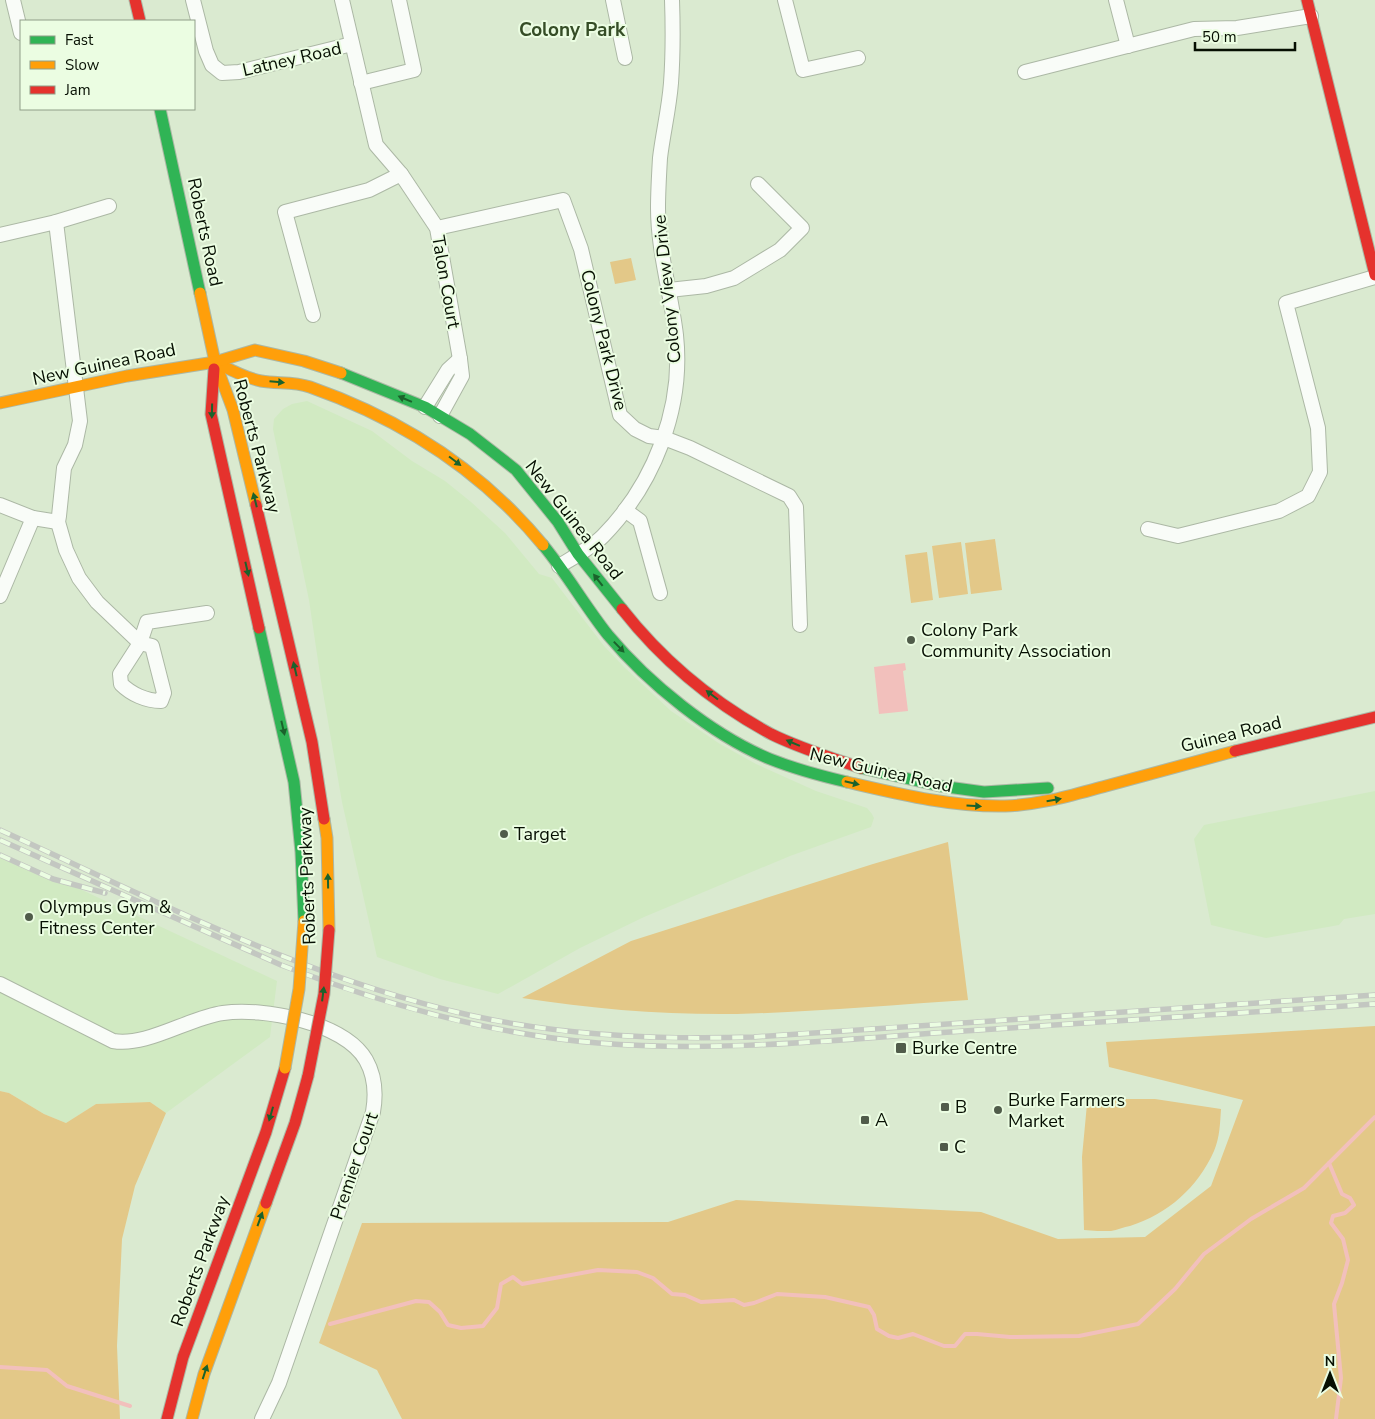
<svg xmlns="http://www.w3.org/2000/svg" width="1375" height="1419" font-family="'Nunito Sans',sans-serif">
<rect width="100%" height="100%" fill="#daead0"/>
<g fill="#d1eac2">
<polygon points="307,401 372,431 412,461 445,481 471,502 505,533 539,574 552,578 604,646 624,667 671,711 720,744 756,764 816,791 867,808 872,814 874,818 871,827 790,856 644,917 580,948 498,994 440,979 377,957 342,802 321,681 309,600 273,429 274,419 283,409 292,404"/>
<polygon points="1375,791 1375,914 1344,919 1339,925 1266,938 1211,925 1194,839 1204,825"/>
<polygon points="0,853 37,869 277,981 270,1037 166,1113 150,1102 96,1104 66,1123 44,1114 9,1093 0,1091"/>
</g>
<g fill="#e3c888">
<polygon points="631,258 636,280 615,284 610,262"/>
<polygon points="995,539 1002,590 971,594 965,543"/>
<polygon points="961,542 968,594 939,598 932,546"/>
<polygon points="927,552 933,600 911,603 905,555"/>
<path d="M 948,842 L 968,1000 C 891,1005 814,1012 737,1014 C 665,1015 593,1009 522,998 L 631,941 L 873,864 Z"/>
<polygon points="1375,1026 1375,1419 402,1419 377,1370 319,1343 362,1223 668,1222 736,1200 981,1212 1058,1239 1145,1237 1211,1186 1243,1100 1109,1067 1106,1042"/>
<polygon points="0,1091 9,1093 44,1114 66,1123 96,1104 150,1102 166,1113 135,1186 122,1239 117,1346 120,1419 0,1419"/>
<path d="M 1095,1099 L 1155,1099 L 1221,1109 C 1220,1123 1220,1137 1214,1151 C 1198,1187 1168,1214 1130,1226 C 1124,1227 1117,1230 1111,1231 C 1102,1231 1093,1231 1084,1230 L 1082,1157 L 1087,1104 Z"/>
</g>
<polygon fill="#f2c0bc" points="905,663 906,670 903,671 908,711 879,714 874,667"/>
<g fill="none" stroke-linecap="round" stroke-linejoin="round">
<g stroke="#f2c0bc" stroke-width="4">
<polyline points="1329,1163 1342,1194 1350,1198 1354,1205 1345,1213 1333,1216 1331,1223 1343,1239 1348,1260 1342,1283 1334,1304 1341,1378 1336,1419"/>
<polyline points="330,1324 416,1301 429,1302 440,1312 448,1325 461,1328 483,1326 497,1308 501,1284 513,1277 522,1284 598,1270 637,1272 653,1278 672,1294 685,1295 701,1302 734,1300 744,1305 754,1303 777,1294 825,1297 869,1307 874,1315 877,1329 889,1336 898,1338 913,1334 944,1346 955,1346 965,1334 977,1334 1010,1337 1079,1336 1138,1324 1175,1289 1204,1254 1251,1219 1304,1188 1375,1117"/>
<polyline points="0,1367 47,1370 67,1386 130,1406"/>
</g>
<defs>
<g id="street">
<polyline points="13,0 21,33"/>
<polyline points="193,0 206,51 212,65 222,73 239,72 352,44"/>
<polyline points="342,0 376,145 401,174"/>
<polyline points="613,0 625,58"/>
<polyline points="785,0 803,70 858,58"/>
<polyline points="1116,0 1128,46"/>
<polyline points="1025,72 1194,29 1237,28 1311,16"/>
<polyline points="361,83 414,70 399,0"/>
<path d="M 56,222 L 80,421 L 75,445 L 64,468 L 59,516 L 58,522 L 66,550 L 79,578 L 97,602 L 140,643 L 152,646 L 164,693 L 161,701 C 146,701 131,694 121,684 L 120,674 L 140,643 L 147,622 L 207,613"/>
<polyline points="437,228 563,200 581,249 620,415 635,429 649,436 664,438 690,448 789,496 796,507 800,625"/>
<polyline points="0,235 56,222 109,206"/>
<polyline points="669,290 706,286 734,278 780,250 802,228 758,184"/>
<polyline points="313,315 285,212 369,190 401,174 437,228 460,359 462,376 440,416"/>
<polyline points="425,407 448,370 460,359"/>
<polyline points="0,505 33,518 58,522"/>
<polyline points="625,510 640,521 660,593"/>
<polyline points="1148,529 1178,536 1279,511 1308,496 1320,472 1318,428 1286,303 1375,277"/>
<path d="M 559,566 C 574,557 591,548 603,536 C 654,484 684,408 676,335 C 671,293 658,251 658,208 C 658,192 659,175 660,158 C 663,133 669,109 671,83 C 673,55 673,28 672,0"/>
<polyline points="0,596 33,518"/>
<path d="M 0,984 L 113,1041 C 147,1047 188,1018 223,1013 C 262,1007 344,1022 366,1060 C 375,1076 376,1095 373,1112 L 279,1383 L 262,1419"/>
</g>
<g id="fast">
<polyline points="160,109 200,293"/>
<polyline points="341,373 425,407 470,434 516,470 558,522 578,554 622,609"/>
<path d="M 543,545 C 567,574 585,606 608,635 C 648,683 712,735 770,759 C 795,769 821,776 847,782"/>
<polyline points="259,628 294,782 301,852 304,921"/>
<polyline points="861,768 940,786 984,792 1048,788"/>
</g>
<g id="slow">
<polyline points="200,293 215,362 233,410 256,505"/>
<path d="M 215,362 C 229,369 245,378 261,381 C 277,384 293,381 310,387 C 401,419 482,471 543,545"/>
<polyline points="0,403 127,376 215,362 255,350 304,361 341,373"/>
<path d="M 847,782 C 899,794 951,807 1005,806 C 1040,805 1072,795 1106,786 C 1149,774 1192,763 1235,751"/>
<polyline points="324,819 327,838 329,930"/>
<polyline points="192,1419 204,1374 266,1203"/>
</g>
<g id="jam">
<polyline points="135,0 140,21"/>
<polyline points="1307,0 1375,275"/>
<polyline points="214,369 211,414 259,628"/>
<polyline points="256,505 312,742 324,819"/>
<path d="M 622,609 C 662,660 714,703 771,734 C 799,748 832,758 861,768"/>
<polyline points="1235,751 1375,717"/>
<polyline points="266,1203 295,1123 308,1076"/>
<polyline points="167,1419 183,1357 266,1132 285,1068"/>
</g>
</defs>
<use href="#street" stroke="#acb8a5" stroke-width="16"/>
<use href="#fast" stroke="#acb8a5" stroke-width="13"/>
<use href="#slow" stroke="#acb8a5" stroke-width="13"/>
<use href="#jam" stroke="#acb8a5" stroke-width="13"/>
<use href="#street" stroke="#f9fcf8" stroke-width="14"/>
<use href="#fast" stroke="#30b455" stroke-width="11"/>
<use href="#slow" stroke="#ff9f0a" stroke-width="11"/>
<use href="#jam" stroke="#e5322d" stroke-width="11"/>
<defs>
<g id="rail">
<path d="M 0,830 C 152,899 305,978 469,1015 C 563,1036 659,1040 754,1037 L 1375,995"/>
<path d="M 0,840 L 281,965 C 383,1004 488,1034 598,1043 C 720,1053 843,1039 964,1031 C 1101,1022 1238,1013 1375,1004"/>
<polyline points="0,855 53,879 105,893"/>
</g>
</defs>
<use href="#rail" stroke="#c3c7c1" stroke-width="5.5"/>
<use href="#rail" stroke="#ebfde2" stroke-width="4" stroke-dasharray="11" stroke-linecap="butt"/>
<defs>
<polyline id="slow-bridge" points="285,1068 299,989 304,921"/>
<polyline id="jam-bridge" points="308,1076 324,994 329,930"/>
</defs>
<use href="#slow-bridge" stroke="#acb8a5" stroke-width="13" stroke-linecap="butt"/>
<use href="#jam-bridge" stroke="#acb8a5" stroke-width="13" stroke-linecap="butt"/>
<use href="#slow-bridge" stroke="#ff9f0a" stroke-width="11"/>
<use href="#jam-bridge" stroke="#e5322d" stroke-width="11"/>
</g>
<defs><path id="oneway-solid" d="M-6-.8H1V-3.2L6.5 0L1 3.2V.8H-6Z" transform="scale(1.25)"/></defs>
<g fill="#1b622c">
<use href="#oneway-solid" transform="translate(277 382) rotate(5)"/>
<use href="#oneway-solid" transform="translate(405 399) rotate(-157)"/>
<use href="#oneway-solid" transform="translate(212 411) rotate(91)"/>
<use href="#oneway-solid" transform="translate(455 461) rotate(37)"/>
<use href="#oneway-solid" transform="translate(255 500) rotate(-104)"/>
<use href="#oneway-solid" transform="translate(247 569) rotate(77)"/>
<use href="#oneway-solid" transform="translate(598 580) rotate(-128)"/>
<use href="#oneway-solid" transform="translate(619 647) rotate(46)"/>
<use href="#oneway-solid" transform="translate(295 669) rotate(-103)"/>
<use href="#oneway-solid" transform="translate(712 695) rotate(-143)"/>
<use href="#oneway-solid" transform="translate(283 728) rotate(77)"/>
<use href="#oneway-solid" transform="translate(793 743) rotate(-157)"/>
<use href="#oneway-solid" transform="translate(852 783) rotate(13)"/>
<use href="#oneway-solid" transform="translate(1054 800) rotate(-10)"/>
<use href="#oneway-solid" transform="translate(974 806) rotate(3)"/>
<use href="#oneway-solid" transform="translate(328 881) rotate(-91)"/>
<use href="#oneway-solid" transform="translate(323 994) rotate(-83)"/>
<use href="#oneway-solid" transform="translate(271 1114) rotate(106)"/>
<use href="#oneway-solid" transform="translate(260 1219) rotate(-70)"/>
<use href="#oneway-solid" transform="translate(205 1372) rotate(-72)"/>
</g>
<g fill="#505c4a" stroke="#ebfde2" stroke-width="2">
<circle cx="911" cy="640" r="5"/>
<circle cx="504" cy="834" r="5"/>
<circle cx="29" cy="917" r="5"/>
<rect x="895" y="1042" width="12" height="12" rx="2.5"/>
<rect x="940" y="1102" width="10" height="10" rx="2.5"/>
<circle cx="998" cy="1110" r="5"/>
<rect x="860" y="1115" width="10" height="10" rx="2.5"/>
<rect x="939" y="1142" width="10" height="10" rx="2.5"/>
</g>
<g text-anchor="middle" stroke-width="4" stroke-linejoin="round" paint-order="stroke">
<g font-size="18" fill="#060f02" stroke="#ebfde2">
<text transform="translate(292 59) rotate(-13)" y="6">Latney Road</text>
<text transform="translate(205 232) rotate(78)" y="6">Roberts Road</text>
<text transform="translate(446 282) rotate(80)" y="6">Talon Court</text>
<text transform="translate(667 289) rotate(-96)" y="6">Colony View Drive</text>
<text transform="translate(604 340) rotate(76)" y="6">Colony Park Drive</text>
<text transform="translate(104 364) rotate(-12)" y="6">New Guinea Road</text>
<text transform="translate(257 446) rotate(75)" y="6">Roberts Parkway</text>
<text transform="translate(574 520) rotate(52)" y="6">New Guinea Road</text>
<text transform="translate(1231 734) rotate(-14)" y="6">Guinea Road</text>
<text transform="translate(881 770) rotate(13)" y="6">New Guinea Road</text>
<text transform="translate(307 876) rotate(-92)" y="6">Roberts Parkway</text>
<text transform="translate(354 1166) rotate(-71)" y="6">Premier Court</text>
<text transform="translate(200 1261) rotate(-70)" y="6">Roberts Parkway</text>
</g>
<g font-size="18" fill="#060f02" stroke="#ebfde2" text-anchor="start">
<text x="921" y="636">Colony Park<tspan x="921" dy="21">Community Association</tspan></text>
<text x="514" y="840">Target</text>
<text x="39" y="913">Olympus Gym &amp;<tspan x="39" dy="21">Fitness Center</tspan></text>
<text x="912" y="1054">Burke Centre</text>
<text x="1008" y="1106">Burke Farmers<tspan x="1008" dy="21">Market</tspan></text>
<text x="955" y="1113">B</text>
<text x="875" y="1126">A</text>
<text x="954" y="1153">C</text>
</g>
<g font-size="19" font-weight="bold" fill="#354d26" stroke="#ebfde2">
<text x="572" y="36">Colony Park</text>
</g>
</g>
<rect x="20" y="20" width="175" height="90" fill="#ebfde2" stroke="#8f9e88"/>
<rect x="30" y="36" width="25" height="8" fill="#30b455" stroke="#8f9e88"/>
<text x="65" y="45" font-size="15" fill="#060f02">Fast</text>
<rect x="30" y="61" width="25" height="8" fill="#ff9f0a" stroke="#8f9e88"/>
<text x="65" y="70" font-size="15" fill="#060f02">Slow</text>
<rect x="30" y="86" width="25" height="8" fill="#e5322d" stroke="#8f9e88"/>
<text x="65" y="95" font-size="15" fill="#060f02">Jam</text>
<g transform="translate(1330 1374)" stroke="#ebfde2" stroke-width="4" paint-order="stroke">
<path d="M0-4L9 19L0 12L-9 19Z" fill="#060f02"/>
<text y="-8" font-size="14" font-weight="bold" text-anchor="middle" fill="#060f02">N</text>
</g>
<path d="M1195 42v8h100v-8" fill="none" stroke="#060f02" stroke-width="2.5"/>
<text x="1202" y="42" font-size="15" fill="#060f02" stroke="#ebfde2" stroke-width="4" paint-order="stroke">50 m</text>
</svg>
